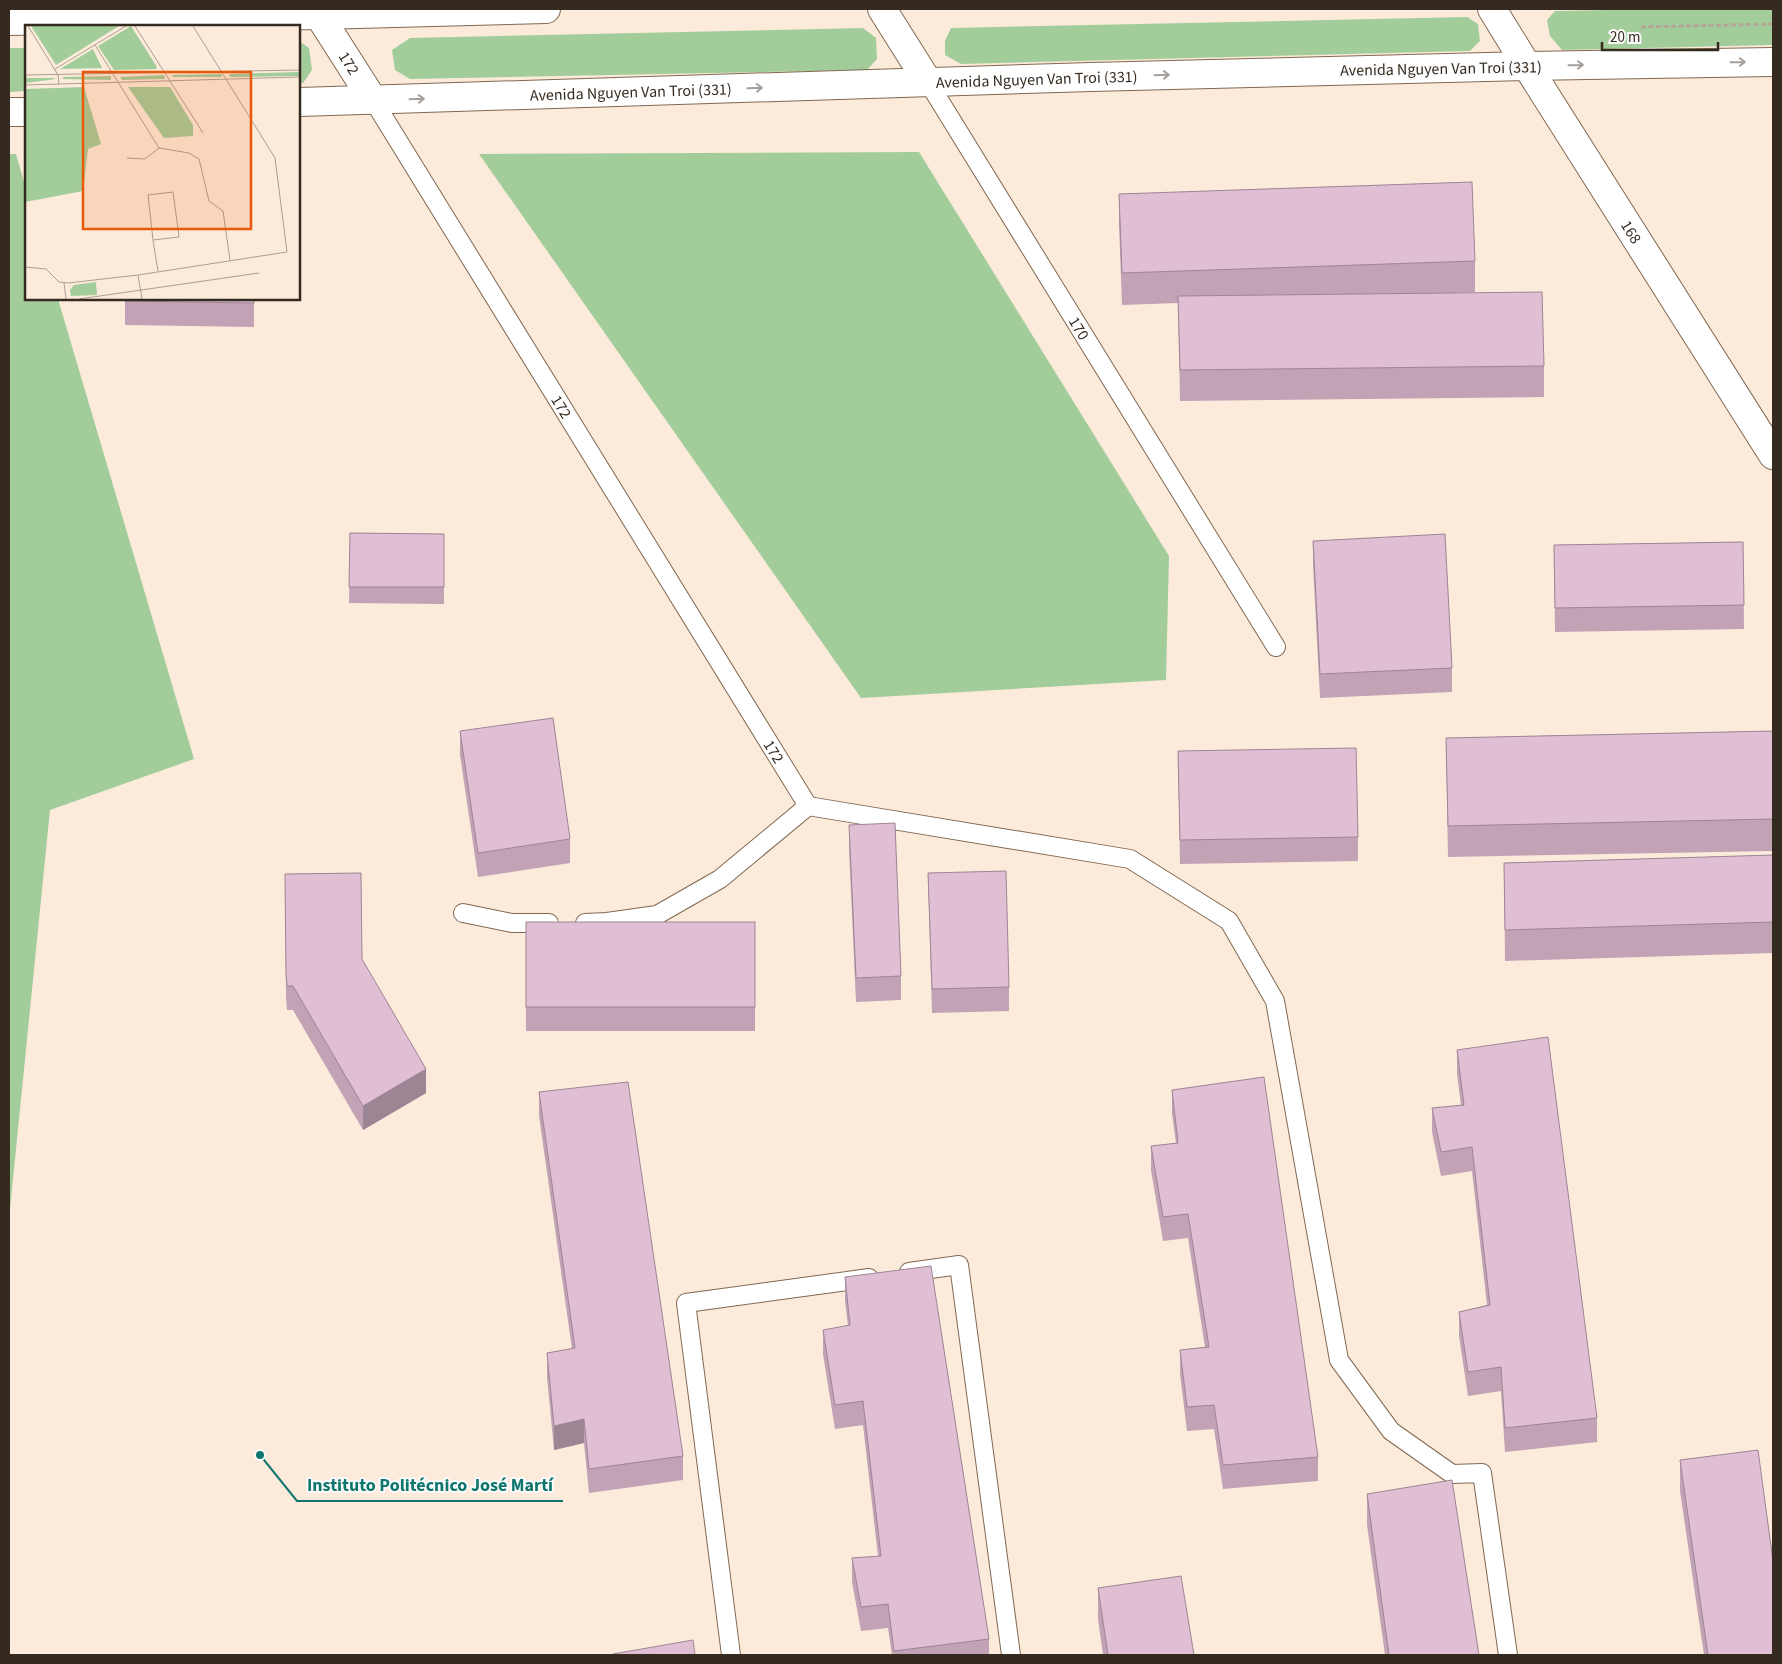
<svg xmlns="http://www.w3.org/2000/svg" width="1782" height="1664" font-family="'Source Sans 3',sans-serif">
<rect width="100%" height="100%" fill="#fcebdb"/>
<g fill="#a2cd9b">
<polygon points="1662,9 1773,9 1773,45 1562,50 1550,36 1547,20 1555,11"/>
<polygon points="1467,17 1478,24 1480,41 1470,51 961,64 945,55 945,41 951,28"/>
<polygon points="863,28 876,38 877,59 867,70 410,79 395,70 392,50 410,38"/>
<polygon points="299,41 309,48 312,70 303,83 299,83"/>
<polygon points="9,48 26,48 26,91 9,92"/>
<polygon points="919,152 1169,556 1166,680 861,698 479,154"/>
<polygon points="9,154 16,154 26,189 26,299 58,299 194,759 50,810 9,1219"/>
</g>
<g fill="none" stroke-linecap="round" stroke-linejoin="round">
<defs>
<g id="lane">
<path id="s1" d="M 928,82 L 1276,647"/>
<path id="s2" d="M 373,100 L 808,806"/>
<polyline points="463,913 512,923 549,923"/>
<polyline points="585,923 607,922 657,915 720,879 808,806 1130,859 1229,921 1275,1001 1339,1360 1391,1431 1452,1474 1482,1473 1508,1655"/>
<polyline points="909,1272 959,1265 1011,1655"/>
<polyline points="731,1655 686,1303 869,1278"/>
</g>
<g id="street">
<path id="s3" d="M 315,9 L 373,100"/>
<polyline points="882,9 928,82"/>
<path id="s4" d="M 1527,66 L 1773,455"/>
<polyline points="1527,66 1773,62"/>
</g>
<g id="secondary">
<polyline points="1492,9 1527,66"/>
<polyline points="9,21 319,15 546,9"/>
<path id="s5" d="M 299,102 L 1091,77 L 1527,66"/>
<polyline points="9,112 26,112"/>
</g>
</defs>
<use href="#lane" stroke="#816851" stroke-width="20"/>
<use href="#street" stroke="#816851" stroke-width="30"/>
<use href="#secondary" stroke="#816851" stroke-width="30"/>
<polyline stroke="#b5a698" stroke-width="3" stroke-dasharray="5 2.5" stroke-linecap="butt" points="1641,27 1773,24"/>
<use href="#lane" stroke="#fff" stroke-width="18"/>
<use href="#street" stroke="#fff" stroke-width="28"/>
<use href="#secondary" stroke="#fff" stroke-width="28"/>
</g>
<g fill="#c1a3b5">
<polygon points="1119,194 1475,261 1475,292 1451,293 1544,366 1544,397 1180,401 1178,303 1122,305 1119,225"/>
<polygon points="254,299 254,327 125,325 125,301"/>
<polygon points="350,533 444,534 444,604 349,603"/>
<polygon points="1313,541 1452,668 1452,692 1320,698 1313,565"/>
<polygon points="1743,542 1744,629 1555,632 1554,545"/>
<polygon points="460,731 570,839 570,863 478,877 460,755"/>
<polygon points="1773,731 1773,851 1448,857 1446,738"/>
<polygon points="1178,751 1358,837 1358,861 1180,864"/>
<polygon points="849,825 901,976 901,1000 856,1002 849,849"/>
<polygon points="1773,855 1773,953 1505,961 1504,863"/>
<polygon points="928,873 1009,987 1009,1011 932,1013"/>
<polygon points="285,874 362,959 426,1093 363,1130 293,1010 287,1010 286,997"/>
<rect x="526" y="922" width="229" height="109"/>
<polygon points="1457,1050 1597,1418 1597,1442 1505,1452 1501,1391 1468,1396 1459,1336 1459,1312 1487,1305 1472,1171 1441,1176 1432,1132 1432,1108 1461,1105 1457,1074"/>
<polygon points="1172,1090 1318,1457 1318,1481 1223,1489 1214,1429 1187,1431 1180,1374 1180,1350 1205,1347 1188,1238 1163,1241 1151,1170 1151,1146 1176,1143 1172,1114"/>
<polygon points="539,1092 683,1456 683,1480 589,1493 584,1443 554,1450 547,1377 547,1353 572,1349 539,1116"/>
<polygon points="845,1277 989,1639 989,1655 892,1655 888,1628 861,1631 852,1582 852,1558 878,1556 863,1425 835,1429 823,1354 823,1330 848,1326 845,1301"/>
<polygon points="1680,1460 1773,1655 1704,1655 1680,1491"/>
<polygon points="1367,1494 1479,1655 1385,1655 1367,1525"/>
<polygon points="1098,1588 1194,1655 1103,1655 1098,1619"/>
</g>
<g fill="#9d8594">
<polygon points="426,1069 426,1093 363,1130 363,1106"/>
<polygon points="584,1419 584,1443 554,1450 554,1426"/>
</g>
<g fill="#e0bed3" stroke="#9d8594">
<polygon points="1472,182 1475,261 1122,273 1119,194"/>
<polygon points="1542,292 1544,366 1180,370 1178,296"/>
<polygon points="125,299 254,299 254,303 125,301"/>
<polygon points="350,533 444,534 444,587 349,587"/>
<polygon points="1445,534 1452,668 1320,674 1313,541"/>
<polygon points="1743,542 1744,605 1555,608 1554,545"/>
<polygon points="553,718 570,839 478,853 460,731"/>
<polygon points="1773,731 1773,819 1448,826 1446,738"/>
<polygon points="1356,748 1358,837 1180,840 1178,751"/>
<polygon points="895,823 901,976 856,978 849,825"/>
<polygon points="1773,855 1773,922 1505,930 1504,863"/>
<polygon points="1006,871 1009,987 932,989 928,873"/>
<polygon points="361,873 362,959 426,1069 363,1106 293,986 287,986 286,973 285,874"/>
<rect x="526" y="922" width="229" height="85"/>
<polygon points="1548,1037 1597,1418 1505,1428 1501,1367 1468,1372 1459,1312 1490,1305 1472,1147 1441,1152 1432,1108 1464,1105 1457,1050"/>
<polygon points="1264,1077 1318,1457 1223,1465 1214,1405 1187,1407 1180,1350 1209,1347 1188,1214 1163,1217 1151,1146 1178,1143 1172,1090"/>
<polygon points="628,1082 683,1456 589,1469 584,1419 554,1426 547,1353 575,1348 539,1092"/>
<polygon points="931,1266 989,1639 894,1651 888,1604 861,1607 852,1558 881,1556 863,1401 835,1405 823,1330 850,1325 845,1277"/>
<polygon points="1758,1450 1773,1561 1773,1655 1708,1655 1680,1460"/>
<polygon points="1452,1480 1479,1655 1389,1655 1367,1494"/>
<polygon points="1181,1576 1194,1655 1108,1655 1098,1588"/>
<polygon points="693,1640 695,1655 613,1655 613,1654"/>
</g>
<defs><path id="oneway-shaft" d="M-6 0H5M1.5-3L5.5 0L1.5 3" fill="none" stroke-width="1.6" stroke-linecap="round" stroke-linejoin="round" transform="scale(1.25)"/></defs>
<g stroke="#a49f9b">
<use href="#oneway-shaft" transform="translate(1738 62) rotate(-1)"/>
<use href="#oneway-shaft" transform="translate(1576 65) rotate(-1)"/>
<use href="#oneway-shaft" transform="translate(1162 75) rotate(-2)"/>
<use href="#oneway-shaft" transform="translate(755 88) rotate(-2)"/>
<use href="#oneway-shaft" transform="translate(417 99) rotate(-2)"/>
</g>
<g text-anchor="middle" stroke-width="4" stroke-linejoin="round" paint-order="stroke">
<g font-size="16" fill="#352a20" stroke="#fbfbfb">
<text dy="6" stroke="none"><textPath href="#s3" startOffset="64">172</textPath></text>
<text transform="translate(1441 68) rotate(-1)" y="6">Avenida Nguyen Van Troi (331)</text>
<text dy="6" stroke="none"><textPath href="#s5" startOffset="738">Avenida Nguyen Van Troi (331)</textPath></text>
<text dy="6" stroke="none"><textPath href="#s5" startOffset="332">Avenida Nguyen Van Troi (331)</textPath></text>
<text dy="6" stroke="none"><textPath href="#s4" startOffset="196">168</textPath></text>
<text dy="6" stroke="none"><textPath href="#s1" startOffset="289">170</textPath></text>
<text dy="6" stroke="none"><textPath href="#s2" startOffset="360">172</textPath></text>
<text dy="6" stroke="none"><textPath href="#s2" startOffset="765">172</textPath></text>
</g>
</g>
<g transform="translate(25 25)">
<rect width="275" height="275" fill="#fcebdb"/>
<path d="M 6,1 L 94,1 L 31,40 ZM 106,1 L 132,42 L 131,44 L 89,45 L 73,21 ZM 68,24 L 77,43 L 35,44 ZM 275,47 L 275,51 L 205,52 L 204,49 ZM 196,49 L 197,52 L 147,52 L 148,50 ZM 139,50 L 140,54 L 97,55 L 95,52 ZM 86,51 L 86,55 L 37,54 L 39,52 ZM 0,53 L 29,53 L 31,54 L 0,58 ZM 59,62 L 76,119 L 63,124 L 58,166 L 0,177 L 0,64 ZM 103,62 L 145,62 L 168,100 L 168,111 L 139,113 ZM 71,257 L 72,270 L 46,271 L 45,265 L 49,260 Z" fill="#a2cd9b"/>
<path fill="none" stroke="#ac9e90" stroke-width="1" d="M 3,1 L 33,50 L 34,59M 110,1 L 178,108M 168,1 L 250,133 L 262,227M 70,20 L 134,123M 30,44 L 101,1M 0,50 L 275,45M 0,60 L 275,52M 102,133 L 120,134 L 134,123 L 164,128 L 174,134 L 184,176 L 198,186 L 205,235M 128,215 L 154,212 L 148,167 L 123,170 L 128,215 L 131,234 L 133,246M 0,242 L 21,244 L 34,257 L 43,258 L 113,250M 39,258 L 41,274M 54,274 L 234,248M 117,274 L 113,250 L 262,227"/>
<path fill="#e8590c" fill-opacity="0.15" stroke="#e8590c" stroke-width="2.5" d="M 58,47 L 226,47 L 226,204 L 58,204 Z"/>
<rect width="275" height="275" fill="none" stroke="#352a20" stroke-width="2.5"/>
</g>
<path fill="none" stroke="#0f766e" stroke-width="2" d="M260 1455L297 1501H563"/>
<circle fill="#0f766e" stroke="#fbfbfb" stroke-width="2" cx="260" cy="1455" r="5"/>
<g font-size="18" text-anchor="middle" font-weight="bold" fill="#0f766e" stroke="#fbfbfb" stroke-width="4" stroke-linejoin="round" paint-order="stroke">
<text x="430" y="1491">Instituto Politécnico José Martí</text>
</g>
<rect width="1782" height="1664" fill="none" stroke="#352a20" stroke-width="20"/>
<path d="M1602 42v8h116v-8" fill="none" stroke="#352a20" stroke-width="2.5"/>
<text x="1610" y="42" font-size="15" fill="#352a20" stroke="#fbfbfb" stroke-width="4" paint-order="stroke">20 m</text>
</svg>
